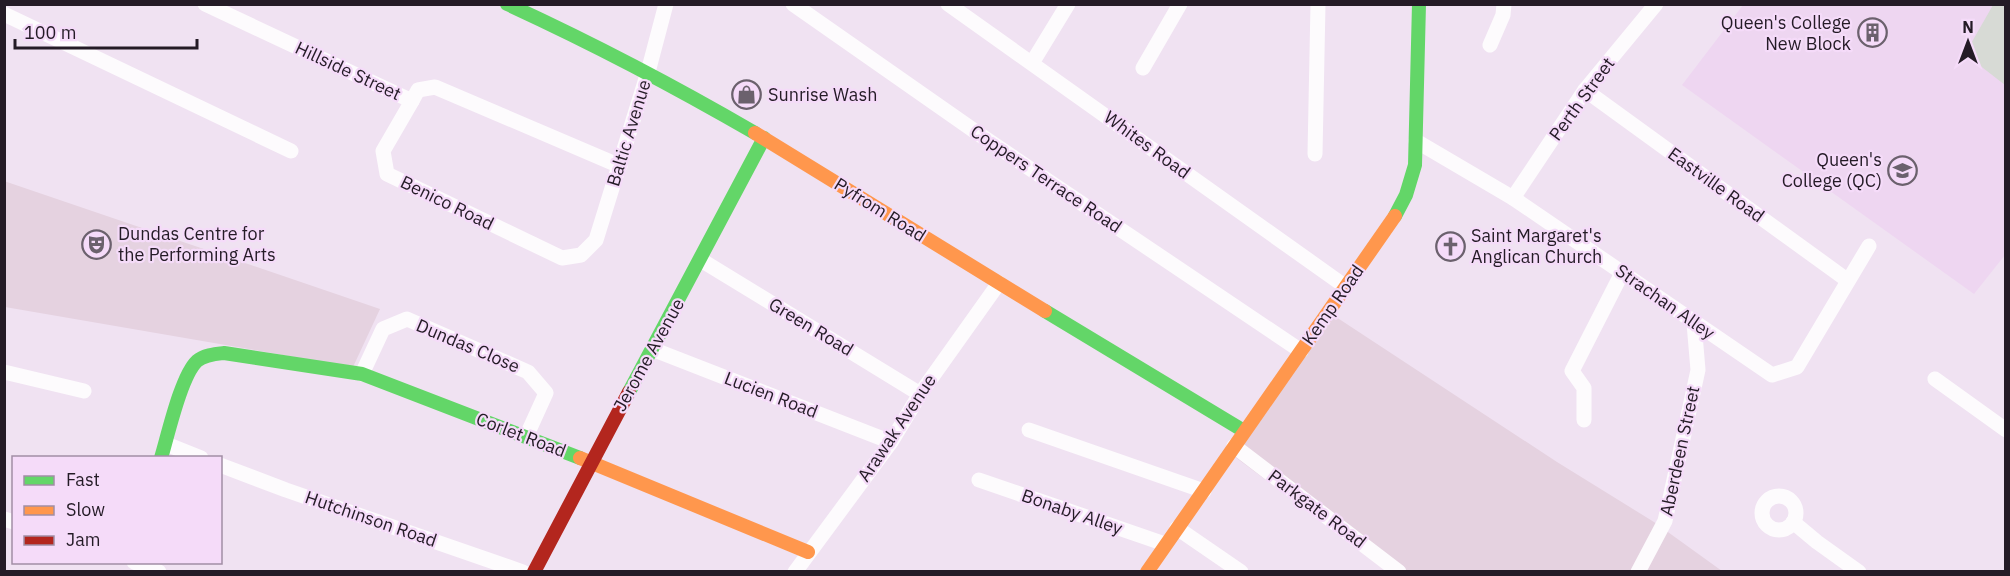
<svg xmlns="http://www.w3.org/2000/svg" width="2010" height="576" font-family="'IBM Plex Sans',sans-serif">
<rect width="100%" height="100%" fill="#f0e2f2"/>
<g fill="#e5d2e0">
<polygon points="4,181 380,309 353,367 5,307"/>
<polygon points="1333,315 1557,462 1654,522 1722,571 1388,571 1235,457"/>
</g>
<polygon fill="#eed6f1" points="1743,5 2005,5 2005,255 1974,294 1682,85"/>
<polygon fill="#d7dad5" points="1993,5 2005,5 2005,85 1965,54"/>
<g fill="none" stroke-linecap="round" stroke-linejoin="round">
<g stroke="#fdfbfd" stroke-width="15">
<polyline points="205,4 412,101 418,90 435,87 620,166"/>
<polyline points="793,4 986,139 1301,351"/>
<polyline points="948,4 1346,287"/>
<polyline points="4,14 291,151"/>
<polyline points="1490,45 1503,15 1504,4"/>
<polyline points="1032,63 1068,4"/>
<polyline points="1143,68 1180,4"/>
<polyline points="1585,90 1847,280"/>
<polyline points="412,101 383,151 387,174 562,258 581,255 596,240 648,72 666,4"/>
<polyline points="1416,141 1513,198 1772,375 1797,367 1869,246"/>
<polyline points="1315,154 1318,4"/>
<polyline points="1513,198 1585,90 1656,4"/>
<polyline points="701,260 920,394"/>
<polyline points="652,349 891,442"/>
<polyline points="4,372 84,391"/>
<polyline points="362,374 383,329 407,319 528,372 546,393 526,437"/>
<polyline points="1935,379 2006,430"/>
<polyline points="1584,420 1584,388 1572,371 1622,273"/>
<polyline points="1029,430 1204,491"/>
<polyline points="166,444 201,458"/>
<polyline points="1234,446 1399,572"/>
<polyline points="220,465 286,490 523,572"/>
<polyline points="979,480 1165,544"/>
<circle cx="1779" cy="513" r="17"/>
<polyline points="4,519 14,522"/>
<polyline points="1793,522 1817,542 1859,572"/>
<polyline points="1177,528 1241,572"/>
<polyline points="134,562 159,572"/>
<polyline points="795,572 891,442 920,394 999,283"/>
<polyline points="1638,572 1665,521 1698,370 1694,323"/>
</g>
<g stroke="#63d668" stroke-width="14">
<path d="M 507,4 C 592,43 674,86 755,133"/>
<polyline points="1395,216 1406,195 1415,165 1419,4"/>
<polyline points="1045,311 1244,431"/>
<polyline points="629,392 764,138"/>
<path d="M 161,458 C 168,435 181,376 197,361 C 204,355 215,354 224,353 L 362,374 L 580,458"/>
</g>
<g stroke="#ff974d" stroke-width="14">
<polyline points="755,133 1045,311"/>
<polyline points="580,458 808,552"/>
<polyline points="1147,572 1395,216"/>
</g>
<polyline stroke="#b3261e" stroke-width="14" points="534,572 629,392"/>
</g>
<defs>
<symbol id="building-ring" viewBox="-11 -11 22 22"><circle r="9.5" fill="#f5dbf9" stroke="#6b616d" stroke-width="1.5"/><path d="M-4-6H4V6H1V3H-1V6H-4ZM-2.5-4.3h1.7v1.8h-1.7ZM.8-4.3h1.7v1.8H.8ZM-2.5-1h1.7V.8h-1.7ZM.8-1h1.7V.8H.8Z" fill="#6b616d"/></symbol>
<symbol id="shop-ring" viewBox="-11 -11 22 22"><circle r="9.5" fill="#f5dbf9" stroke="#6b616d" stroke-width="1.5"/><path d="M-5-2.5h2.3a2.7 3.5 0 0 1 5.4 0H5L5.5 6h-11ZM-1.5-2.5h3a1.5 2.3 0 0 0-3 0Z" fill="#6b616d"/></symbol>
<symbol id="school-ring" viewBox="-11 -11 22 22"><circle r="9.5" fill="#f5dbf9" stroke="#6b616d" stroke-width="1.5"/><path d="M0-5L7-2L0 1L-7-2ZM-4 1L0 2.5L4 1V4Q0 6-4 4Z" fill="#6b616d"/></symbol>
<symbol id="theatre-ring" viewBox="-11 -11 22 22"><circle r="9.5" fill="#f5dbf9" stroke="#6b616d" stroke-width="1.5"/><path d="M-5-5.5Q0-4 5-5.5V0Q5 5 0 6Q-5 5-5 0ZM-3.3-2.5H-1v1.5H-3.3ZM1-2.5H3.3v1.5H1ZM-2.8 1Q0 5.5 2.8 1Z" fill="#6b616d"/></symbol>
<symbol id="church-ring" viewBox="-11 -11 22 22"><circle r="9.5" fill="#f5dbf9" stroke="#6b616d" stroke-width="1.5"/><path d="M-1.2-6h2.4v3.5h3.3v2.4h-3.3V6h-2.4V-.1h-3.3v-2.4h3.3Z" fill="#6b616d"/></symbol>
</defs>
<g fill-rule="evenodd">
<use href="#building-ring" x="1856" y="16" width="33" height="33"/>
<use href="#shop-ring" x="730" y="78" width="33" height="33"/>
<use href="#school-ring" x="1886" y="154" width="33" height="33"/>
<use href="#theatre-ring" x="80" y="228" width="33" height="33"/>
<use href="#church-ring" x="1434" y="230" width="33" height="33"/>
</g>
<g text-anchor="middle" stroke-width="4.5" stroke-linejoin="round" paint-order="stroke">
<g font-size="18" fill="#241b26" stroke="#f5dbf9" text-anchor="start">
<text x="1851" y="29" text-anchor="end">Queen's College<tspan x="1851" dy="21">New Block</tspan></text>
<text x="768" y="101">Sunrise Wash</text>
<text x="1882" y="166" text-anchor="end">Queen's<tspan x="1882" dy="21">College (QC)</tspan></text>
<text x="118" y="240">Dundas Centre for<tspan x="118" dy="21">the Performing Arts</tspan></text>
<text x="1471" y="242">Saint Margaret's<tspan x="1471" dy="21">Anglican Church</tspan></text>
</g>
<g font-size="18" fill="#241b26" stroke="#f5dbf9">
<text transform="translate(348 71) rotate(25)" y="6">Hillside Street</text>
<text transform="translate(1582 99) rotate(-54)" y="6">Perth Street</text>
<text transform="translate(629 133) rotate(-73)" y="6">Baltic Avenue</text>
<text transform="translate(1147 145) rotate(36)" y="6">Whites Road</text>
<text transform="translate(1046 179) rotate(34)" y="6">Coppers Terrace Road</text>
<text transform="translate(1716 185) rotate(36)" y="6">Eastville Road</text>
<text transform="translate(447 203) rotate(26)" y="6">Benico Road</text>
<text transform="translate(880 210) rotate(32)" y="6">Pyfrom Road</text>
<text transform="translate(1665 302) rotate(35)" y="6">Strachan Alley</text>
<text transform="translate(1333 305) rotate(-55)" y="6">Kemp Road</text>
<text transform="translate(811 327) rotate(31)" y="6">Green Road</text>
<text transform="translate(468 346) rotate(23)" y="6">Dundas Close</text>
<text transform="translate(649 355) rotate(-61)" y="6">Jerome Avenue</text>
<text transform="translate(771 395) rotate(21)" y="6">Lucien Road</text>
<text transform="translate(897 428) rotate(-56)" y="6">Arawak Avenue</text>
<text transform="translate(521 435) rotate(21)" y="6">Corlet Road</text>
<text transform="translate(1680 451) rotate(-78)" y="6">Aberdeen Street</text>
<text transform="translate(1317 509) rotate(37)" y="6">Parkgate Road</text>
<text transform="translate(1072 512) rotate(19)" y="6">Bonaby Alley</text>
<text transform="translate(371 519) rotate(19)" y="6">Hutchinson Road</text>
</g>
</g>
<rect width="2010" height="576" fill="none" stroke="#241b26" stroke-width="12"/>
<rect x="12" y="456" width="210" height="108" fill="#f5dbf9" stroke="#a18ea5" stroke-width="1.5"/>
<rect x="24" y="476" width="30" height="9" fill="#63d668" stroke="#a18ea5" stroke-width="1.5"/>
<text x="66" y="486" font-size="18" fill="#241b26">Fast</text>
<rect x="24" y="506" width="30" height="9" fill="#ff974d" stroke="#a18ea5" stroke-width="1.5"/>
<text x="66" y="516" font-size="18" fill="#241b26">Slow</text>
<rect x="24" y="536" width="30" height="9" fill="#b3261e" stroke="#a18ea5" stroke-width="1.5"/>
<text x="66" y="546" font-size="18" fill="#241b26">Jam</text>
<g transform="translate(1968 42)" stroke="#f5dbf9" stroke-width="4.5" paint-order="stroke">
<path d="M0-4.5L10 22L0 15L-10 22Z" fill="#241b26"/>
<text y="-9" font-size="16" font-weight="bold" text-anchor="middle" fill="#241b26">N</text>
</g>
<path d="M15 39v9h182v-9" fill="none" stroke="#241b26" stroke-width="3"/>
<text x="24" y="39" font-size="18" fill="#241b26" stroke="#f5dbf9" stroke-width="4.5" paint-order="stroke">100 m</text>
</svg>
